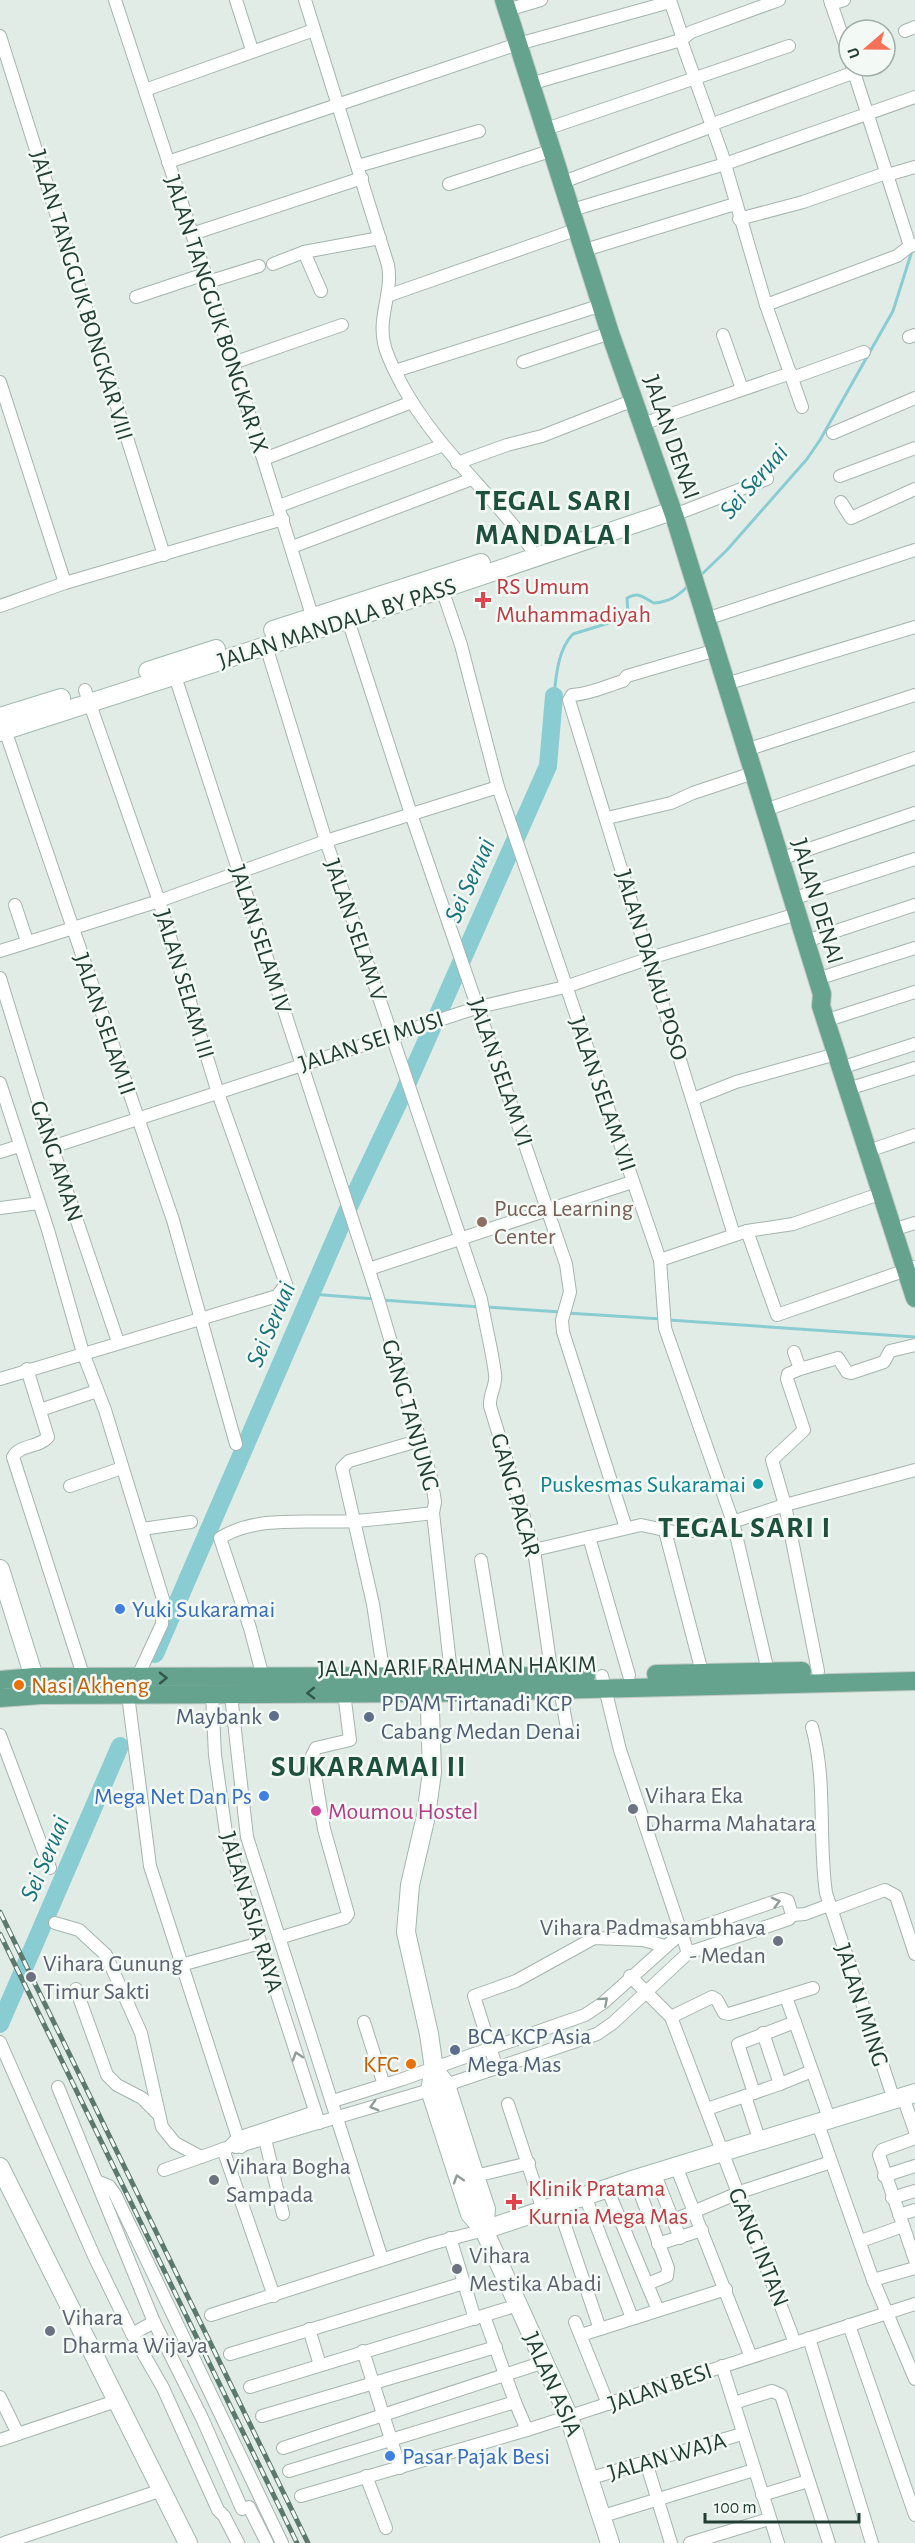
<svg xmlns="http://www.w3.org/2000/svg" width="915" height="2543" font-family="'Alegreya Sans',sans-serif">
<rect width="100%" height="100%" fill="#e2ece7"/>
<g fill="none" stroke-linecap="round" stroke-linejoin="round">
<g stroke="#89cdd3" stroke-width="3">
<polyline points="700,576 727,550 807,459 820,440 893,311 912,251"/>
<path d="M 554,696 C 556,676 558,649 573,634 L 622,619 L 628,614 L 627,598 C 640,591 643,598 654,603 C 669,602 678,596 688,586"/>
<polyline points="311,1294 375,1299"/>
<polyline points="382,1300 480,1307"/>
<polyline points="486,1307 561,1312"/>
<polyline points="567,1313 662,1319"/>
<polyline points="669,1320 915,1337"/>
</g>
<g stroke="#89cdd3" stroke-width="18">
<polyline points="155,1654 348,1209 405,1089 548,766 554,696"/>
<polyline points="0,2024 120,1746"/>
</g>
<defs>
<g id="street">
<polyline points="115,0 208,282 315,625"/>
<polyline points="236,0 252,50"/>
<path d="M 305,0 L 388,265 C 393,292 378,316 384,343 C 387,358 395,371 402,385 C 437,449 489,490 530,547"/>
<polyline points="670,0 682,36"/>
<polyline points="830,0 849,56"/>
<polyline points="831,4 844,0"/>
<polyline points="507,10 541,0"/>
<polyline points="905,31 915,27"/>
<polyline points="0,36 164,555"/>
<polyline points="681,40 722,154 766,305 802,407"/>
<polyline points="852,66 910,246 915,245"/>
<polyline points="530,84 681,40 691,32 779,0"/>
<polyline points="145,90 314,30"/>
<polyline points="713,124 855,72"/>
<polyline points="546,129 789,46"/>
<polyline points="168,162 518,44 670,2"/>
<polyline points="358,166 479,131"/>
<polyline points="887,175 915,167"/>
<polyline points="563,182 713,126"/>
<polyline points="449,184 553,150"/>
<polyline points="572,210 725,164 915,97"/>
<polyline points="739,219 803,202 886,173"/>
<polyline points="192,234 362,178"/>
<polyline points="585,250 735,204"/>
<polyline points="304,252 321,291"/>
<polyline points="273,264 304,252 380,238"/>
<polyline points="208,282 259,266"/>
<polyline points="387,296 578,229"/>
<polyline points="136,297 205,274"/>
<polyline points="766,305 897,256 910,246"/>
<polyline points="723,335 742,389"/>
<polyline points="909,337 915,335"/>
<polyline points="523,362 610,333"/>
<polyline points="233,363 342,325"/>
<polyline points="395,371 602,305"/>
<polyline points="792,378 864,352"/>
<polyline points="0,382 65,583"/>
<polyline points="642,424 791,373"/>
<polyline points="833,433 915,398"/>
<polyline points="264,459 412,402"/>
<polyline points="457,463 507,445 542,436 634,400"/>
<polyline points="840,476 915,448"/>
<polyline points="841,502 851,518 915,489"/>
<polyline points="279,506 441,446"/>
<polyline points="674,515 767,479"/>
<polyline points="292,547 472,479"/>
<polyline points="442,589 461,645 498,787 660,1260 665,1328 733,1522 768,1671"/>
<polyline points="0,606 65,583 283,519"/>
<polyline points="706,619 915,550"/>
<polyline points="348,620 411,814 566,1264 570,1292 562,1320 563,1332 626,1528"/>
<path d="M 266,646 L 326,841 L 481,1299 C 485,1324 492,1349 495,1374 C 497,1385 489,1394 490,1406 L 534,1550 L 552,1676"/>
<path d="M 716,650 L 627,676 L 623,681 C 606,686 591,694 572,695 L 569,700 L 734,1235"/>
<polyline points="173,670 377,1295 431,1477 435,1502 433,1513 452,1682"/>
<polyline points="726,684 915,627"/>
<polyline points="0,725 5,730 173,1220 236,1444"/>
<polyline points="746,750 915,695"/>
<polyline points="765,810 915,758"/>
<polyline points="607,818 671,803 693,793 753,773"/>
<polyline points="780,859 915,813"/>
<polyline points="792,899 915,859"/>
<polyline points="15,905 27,941"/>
<polyline points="806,941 915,905"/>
<polyline points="0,951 159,901 326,841 498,787"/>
<polyline points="0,978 52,1147 118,1342"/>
<polyline points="817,979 915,948"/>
<polyline points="834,1018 915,992"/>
<polyline points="850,1065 915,1044"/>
<polyline points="0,1083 48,1230 83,1353 105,1410 163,1599 162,1624 137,1678"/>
<polyline points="848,1089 915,1068"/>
<polyline points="693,1099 736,1082 836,1054"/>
<polyline points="52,1147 479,1007 565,987 650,958 797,914"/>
<polyline points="877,1148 915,1135"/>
<polyline points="0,1152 19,1146"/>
<polyline points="0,1208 39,1203"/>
<polyline points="902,1227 915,1223"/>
<polyline points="747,1231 777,1315 915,1267"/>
<polyline points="660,1260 747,1231 793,1224 882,1193"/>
<polyline points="369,1269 632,1182"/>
<polyline points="794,1352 800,1369 788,1374 787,1379 804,1430 772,1460 785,1505 818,1671"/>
<path d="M 27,1369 L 48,1437 C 39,1448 20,1444 13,1457 L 84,1678"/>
<polyline points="800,1369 838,1358 847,1372 851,1373 884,1362 890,1351 915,1345"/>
<polyline points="0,1379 277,1296 286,1284 218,1093 159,901 85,690"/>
<polyline points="40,1410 97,1391"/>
<polyline points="70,1486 122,1468"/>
<polyline points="142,1529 191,1522"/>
<polyline points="665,1531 702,1672"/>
<polyline points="589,1537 629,1675"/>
<polyline points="534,1550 641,1525 674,1532 707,1530 785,1505 915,1470"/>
<polyline points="481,1560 500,1676"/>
<polyline points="384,1676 373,1604 342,1468 349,1461 421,1440"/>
<polyline points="602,1676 620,1750 688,1953"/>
<path d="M 263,1677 L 250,1628 L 220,1538 C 259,1514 311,1524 355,1521 C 381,1519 407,1516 433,1513"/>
<polyline points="560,1689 568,1734"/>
<polyline points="128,1695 150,1866 241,2147"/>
<polyline points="212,1695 215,1755 227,1840 319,2123"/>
<polyline points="231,1695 247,1837 382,2259"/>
<path d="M 812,1727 C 827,1782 818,1837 826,1893 L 894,2100"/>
<polyline points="0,1735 50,1868"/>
<polyline points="831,1910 885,1890 896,1896 915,1954"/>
<polyline points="792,1915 805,1914 829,1905"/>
<polyline points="55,1923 79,1930 106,1955 141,2033 162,2127 175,2143 201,2157 229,2147 238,2138 315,2112"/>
<polyline points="279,1938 345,1918 348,1914 324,1829 312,1756 316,1748 350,1740 344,1693"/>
<polyline points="181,1965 260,1943"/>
<polyline points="630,1976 671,2017 795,2343"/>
<polyline points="76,1989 107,2075 117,2085 142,2098 159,2115"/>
<polyline points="786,1997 830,2121"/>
<polyline points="671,2017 712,1997 717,2000 724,2013 729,2014 813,1988"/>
<polyline points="364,2022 384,2085"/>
<polyline points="0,2042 94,2256 132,2334 163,2388 218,2510 224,2516 238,2543"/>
<polyline points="497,2069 474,1996 516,1981 594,1938 643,1940 665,1946"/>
<polyline points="780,2084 812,2071"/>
<polyline points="58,2087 154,2322 202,2418 242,2509"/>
<polyline points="754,2093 738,2044 795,2022"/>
<polyline points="745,2096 760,2142"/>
<polyline points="903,2097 915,2131"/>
<polyline points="333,2101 403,2079 585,2015 603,2003 680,1934 782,1899 788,1901 792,1915 789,1919 688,1953 613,2023 597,2034 446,2085"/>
<polyline points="508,2104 543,2210"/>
<polyline points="707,2109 780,2084 763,2033"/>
<polyline points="818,2124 873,2280 915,2379"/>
<polyline points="915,2138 882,2150 879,2155 915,2260"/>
<polyline points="265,2139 283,2214"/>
<polyline points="236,2147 430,2090"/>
<polyline points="223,2149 274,2296"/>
<polyline points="676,2166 751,2357"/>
<polyline points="164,2170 201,2157"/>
<polyline points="654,2172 680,2238"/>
<polyline points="475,2176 529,2163"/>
<polyline points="884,2176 915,2166"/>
<polyline points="635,2179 668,2268 667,2276 647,2284 658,2310"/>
<polyline points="99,2182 109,2186 115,2194 282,2543"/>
<polyline points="607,2188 647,2284"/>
<polyline points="585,2196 632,2318"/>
<polyline points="892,2198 915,2191"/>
<polyline points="558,2205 600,2329"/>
<polyline points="899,2215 915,2210"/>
<polyline points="674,2220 743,2191 831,2162"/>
<polyline points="450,2238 464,2283"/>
<polyline points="861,2241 903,2226"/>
<polyline points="658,2244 702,2230"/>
<polyline points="873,2280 915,2268"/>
<polyline points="211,2315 431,2244 484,2230"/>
<polyline points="484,2316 515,2402"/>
<polyline points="575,2322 608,2404"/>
<polyline points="849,2325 915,2515"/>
<polyline points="309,2329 320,2365"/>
<polyline points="132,2334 154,2322"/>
<polyline points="581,2335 726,2289"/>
<polyline points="809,2338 872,2543"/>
<polyline points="363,2351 400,2468"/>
<polyline points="230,2354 464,2283 475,2319"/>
<polyline points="722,2366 778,2543"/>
<polyline points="250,2387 518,2305"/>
<polyline points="0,2397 18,2434"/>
<polyline points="734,2403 772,2391 781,2395 829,2543"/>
<polyline points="262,2416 496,2347"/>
<polyline points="0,2440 119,2400"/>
<polyline points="283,2448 544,2362"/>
<polyline points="646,2462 671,2543"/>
<polyline points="289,2471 515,2402 527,2430"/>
<polyline points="366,2476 386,2528"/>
<polyline points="591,2478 742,2434"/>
<polyline points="762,2495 808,2481"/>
<polyline points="301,2496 527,2430 915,2304"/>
<polyline points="249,2507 267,2543"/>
<polyline points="603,2516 754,2470"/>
<polyline points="4,2543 162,2490"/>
<polyline points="690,2543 769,2519"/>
</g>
<g id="secondary">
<polyline points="273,630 481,563"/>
<polyline points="148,671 216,649"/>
<polyline points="0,717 61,698"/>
<polyline points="0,732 442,589 672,511"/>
<polyline points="0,1569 34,1677"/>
<polyline points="429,1679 432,1772 426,1816 410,1885 406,1932 429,2034 434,2069 430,2090 470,2214 484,2230 569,2417 610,2543"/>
<polyline points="434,2069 446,2085 475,2176 486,2209 484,2230"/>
<polyline points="0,2167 188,2543"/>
<polyline points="484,2230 635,2179 915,2093"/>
</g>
<g id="primary">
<polyline points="504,0 610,333 674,515 822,994 821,1006 915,1298"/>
<polyline points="656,1674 802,1671"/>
<polyline points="0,1680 34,1677 586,1676"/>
<polyline points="0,1698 41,1695 428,1693 915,1681"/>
</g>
</defs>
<use href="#street" stroke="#a5b4ae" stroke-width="14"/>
<use href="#secondary" stroke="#a0b8ae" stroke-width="20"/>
<use href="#primary" stroke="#c1c9c6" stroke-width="20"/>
<use href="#street" stroke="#fff" stroke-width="12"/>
<use href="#secondary" stroke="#fff" stroke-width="18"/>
<use href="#primary" stroke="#66a38e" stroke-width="18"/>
<defs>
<g id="rail">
<polyline points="0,1912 308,2543"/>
<polyline points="0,1934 297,2543"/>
</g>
</defs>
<use href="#rail" stroke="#5c796f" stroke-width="5"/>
<use href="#rail" stroke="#f3f9f5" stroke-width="3" stroke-dasharray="9" stroke-linecap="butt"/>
</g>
<defs><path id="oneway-chevron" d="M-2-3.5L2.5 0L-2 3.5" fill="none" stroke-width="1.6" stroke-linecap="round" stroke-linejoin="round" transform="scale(1.5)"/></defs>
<g stroke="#33574a">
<use href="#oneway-chevron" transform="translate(163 1678) rotate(-1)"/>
<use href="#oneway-chevron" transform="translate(311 1693) rotate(179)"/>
</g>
<g stroke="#909e9a">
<use href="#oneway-chevron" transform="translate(776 1902) rotate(-15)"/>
<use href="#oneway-chevron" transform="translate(604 2001) rotate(-42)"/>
<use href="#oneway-chevron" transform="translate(297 2056) rotate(-108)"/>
<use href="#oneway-chevron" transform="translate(374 2106) rotate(164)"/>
<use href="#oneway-chevron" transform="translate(458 2179) rotate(-108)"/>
</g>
<g fill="#e0444e" stroke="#f3f9f5" stroke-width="2">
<path d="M480 591h6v6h6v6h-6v6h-6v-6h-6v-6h6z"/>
<path d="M511 2193h6v6h6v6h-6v6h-6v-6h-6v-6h6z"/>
</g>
<circle fill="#8d6e63" stroke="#f3f9f5" stroke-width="2" cx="482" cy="1222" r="6"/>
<circle fill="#0f9aa8" stroke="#f3f9f5" stroke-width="2" cx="758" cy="1484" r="6"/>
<g fill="#3f7fe0" stroke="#f3f9f5" stroke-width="2">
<circle cx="120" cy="1609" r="6"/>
<circle cx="264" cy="1796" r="6"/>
<circle cx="390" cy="2456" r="6"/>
</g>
<g fill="#e8710a" stroke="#f3f9f5" stroke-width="2">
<circle cx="19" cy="1685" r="6"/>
<circle cx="411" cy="2064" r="6"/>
</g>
<g fill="#5c6f8a" stroke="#f3f9f5" stroke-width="2">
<circle cx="274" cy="1716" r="6"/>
<circle cx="369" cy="1717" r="6"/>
<circle cx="455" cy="2050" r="6"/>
</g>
<g fill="#6b7280" stroke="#f3f9f5" stroke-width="2">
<circle cx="633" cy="1809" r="6"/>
<circle cx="778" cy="1941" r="6"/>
<circle cx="31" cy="1977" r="6"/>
<circle cx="214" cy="2180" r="6"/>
<circle cx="457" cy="2269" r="6"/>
<circle cx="50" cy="2331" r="6"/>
</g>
<circle fill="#d1479c" stroke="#f3f9f5" stroke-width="2" cx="316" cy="1811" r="6"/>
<g text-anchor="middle" stroke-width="5" stroke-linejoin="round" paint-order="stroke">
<g font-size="24" fill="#223e34" stroke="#f3f9f5">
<text transform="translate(82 295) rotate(73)" y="8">JALAN TANGGUK BONGKAR VIII</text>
<text transform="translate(217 314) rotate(72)" y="8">JALAN TANGGUK BONGKAR IX</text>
<text transform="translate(672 437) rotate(71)" y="8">JALAN DENAI</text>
<text transform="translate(337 623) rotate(-18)" y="8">JALAN MANDALA BY PASS</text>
<text transform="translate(818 901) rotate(73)" y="8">JALAN DENAI</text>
<text transform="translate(356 930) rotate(71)" y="8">JALAN SELAM V</text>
<text transform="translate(261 939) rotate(72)" y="8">JALAN SELAM IV</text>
<text transform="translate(652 965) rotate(73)" y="8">JALAN DANAU POSO</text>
<text transform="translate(185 984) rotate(73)" y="8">JALAN SELAM III</text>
<text transform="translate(105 1024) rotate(71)" y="8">JALAN SELAM II</text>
<text transform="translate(371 1041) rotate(-18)" y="8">JALAN SEI MUSI</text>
<text transform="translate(501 1072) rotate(71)" y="8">JALAN SELAM VI</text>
<text transform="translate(603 1094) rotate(71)" y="8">JALAN SELAM VII</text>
<text transform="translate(57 1161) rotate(72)" y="8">GANG AMAN</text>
<text transform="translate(411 1415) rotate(74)" y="8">GANG TANJUNG</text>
<text transform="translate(516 1495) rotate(74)" y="8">GANG PACAR</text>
<text transform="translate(457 1666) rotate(-1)" y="8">JALAN ARIF RAHMAN HAKIM</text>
<text transform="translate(252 1912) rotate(73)" y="8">JALAN ASIA RAYA</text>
<text transform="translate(862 2005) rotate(72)" y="8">JALAN IMING</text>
<text transform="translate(759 2247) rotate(68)" y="8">GANG INTAN</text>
<text transform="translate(553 2384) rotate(66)" y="8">JALAN ASIA</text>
<text transform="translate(660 2387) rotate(-19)" y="8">JALAN BESI</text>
<text transform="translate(667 2456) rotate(-16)" y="8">JALAN WAJA</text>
</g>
<g font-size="24" fill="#be3a42" stroke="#f3f9f5" text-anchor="start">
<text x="496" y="594">RS Umum<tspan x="496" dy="28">Muhammadiyah</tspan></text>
<text x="528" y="2196">Klinik Pratama<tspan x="528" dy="28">Kurnia Mega Mas</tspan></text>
</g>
<g font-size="24" fill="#785e54" stroke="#f3f9f5" text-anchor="start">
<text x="494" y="1216">Pucca Learning<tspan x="494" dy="28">Center</tspan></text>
</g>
<g font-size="24" fill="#0d838f" stroke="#f3f9f5" text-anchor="end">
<text x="746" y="1492">Puskesmas Sukaramai</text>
</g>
<g font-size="24" fill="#366cbe" stroke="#f3f9f5" text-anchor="start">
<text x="132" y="1617">Yuki Sukaramai</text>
<text x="252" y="1804" text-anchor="end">Mega Net Dan Ps</text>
<text x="402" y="2464">Pasar Pajak Besi</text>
</g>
<g font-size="24" fill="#c56008" stroke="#f3f9f5" text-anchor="start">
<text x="31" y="1693">Nasi Akheng</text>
<text x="399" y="2072" text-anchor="end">KFC</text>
</g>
<g font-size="24" fill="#4e5e75" stroke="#f3f9f5" text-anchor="start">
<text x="381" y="1711">PDAM Tirtanadi KCP<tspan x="381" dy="28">Cabang Medan Denai</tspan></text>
<text x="262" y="1724" text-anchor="end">Maybank</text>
<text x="467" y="2044">BCA KCP Asia<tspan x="467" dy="28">Mega Mas</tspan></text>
</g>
<g font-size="24" fill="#5b616d" stroke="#f3f9f5" text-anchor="start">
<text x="645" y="1803">Vihara Eka<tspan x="645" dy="28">Dharma Mahatara</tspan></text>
<text x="766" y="1935" text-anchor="end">Vihara Padmasambhava<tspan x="766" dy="28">- Medan</tspan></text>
<text x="43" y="1971">Vihara Gunung<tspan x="43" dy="28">Timur Sakti</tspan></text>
<text x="226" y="2174">Vihara Bogha<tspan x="226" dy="28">Sampada</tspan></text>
<text x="469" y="2263">Vihara<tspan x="469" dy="28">Mestika Abadi</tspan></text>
<text x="62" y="2325">Vihara<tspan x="62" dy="28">Dharma Wijaya</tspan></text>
</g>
<g font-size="24" fill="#b23c85" stroke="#f3f9f5" text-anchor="start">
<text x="328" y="1819">Moumou Hostel</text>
</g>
<g font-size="26" font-style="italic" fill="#1a737b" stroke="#f3f9f5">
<text transform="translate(753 481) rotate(-49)" y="9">Sei Seruai</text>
<text transform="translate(469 880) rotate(-66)" y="9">Sei Seruai</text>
<text transform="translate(270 1324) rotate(-67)" y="9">Sei Seruai</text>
<text transform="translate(44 1858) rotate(-67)" y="9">Sei Seruai</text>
</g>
<g font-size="30" font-weight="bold" letter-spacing="1.5" fill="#1d503f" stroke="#f3f9f5">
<text x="554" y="510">TEGAL SARI<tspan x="554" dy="34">MANDALA I</tspan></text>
<text x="745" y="1537">TEGAL SARI I</text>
<text x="369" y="1776">SUKARAMAI II</text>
</g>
</g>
<g transform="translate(867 48) rotate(250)"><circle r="28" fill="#f3f9f5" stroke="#9faea8" stroke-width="1.5"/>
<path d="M0-4.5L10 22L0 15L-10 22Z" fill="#f47158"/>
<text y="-9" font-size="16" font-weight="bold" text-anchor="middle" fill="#223e34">U</text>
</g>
<path d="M705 2513v9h154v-9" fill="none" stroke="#223e34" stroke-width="3"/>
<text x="714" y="2513" font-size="18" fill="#223e34" stroke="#f3f9f5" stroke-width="4.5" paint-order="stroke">100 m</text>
</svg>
